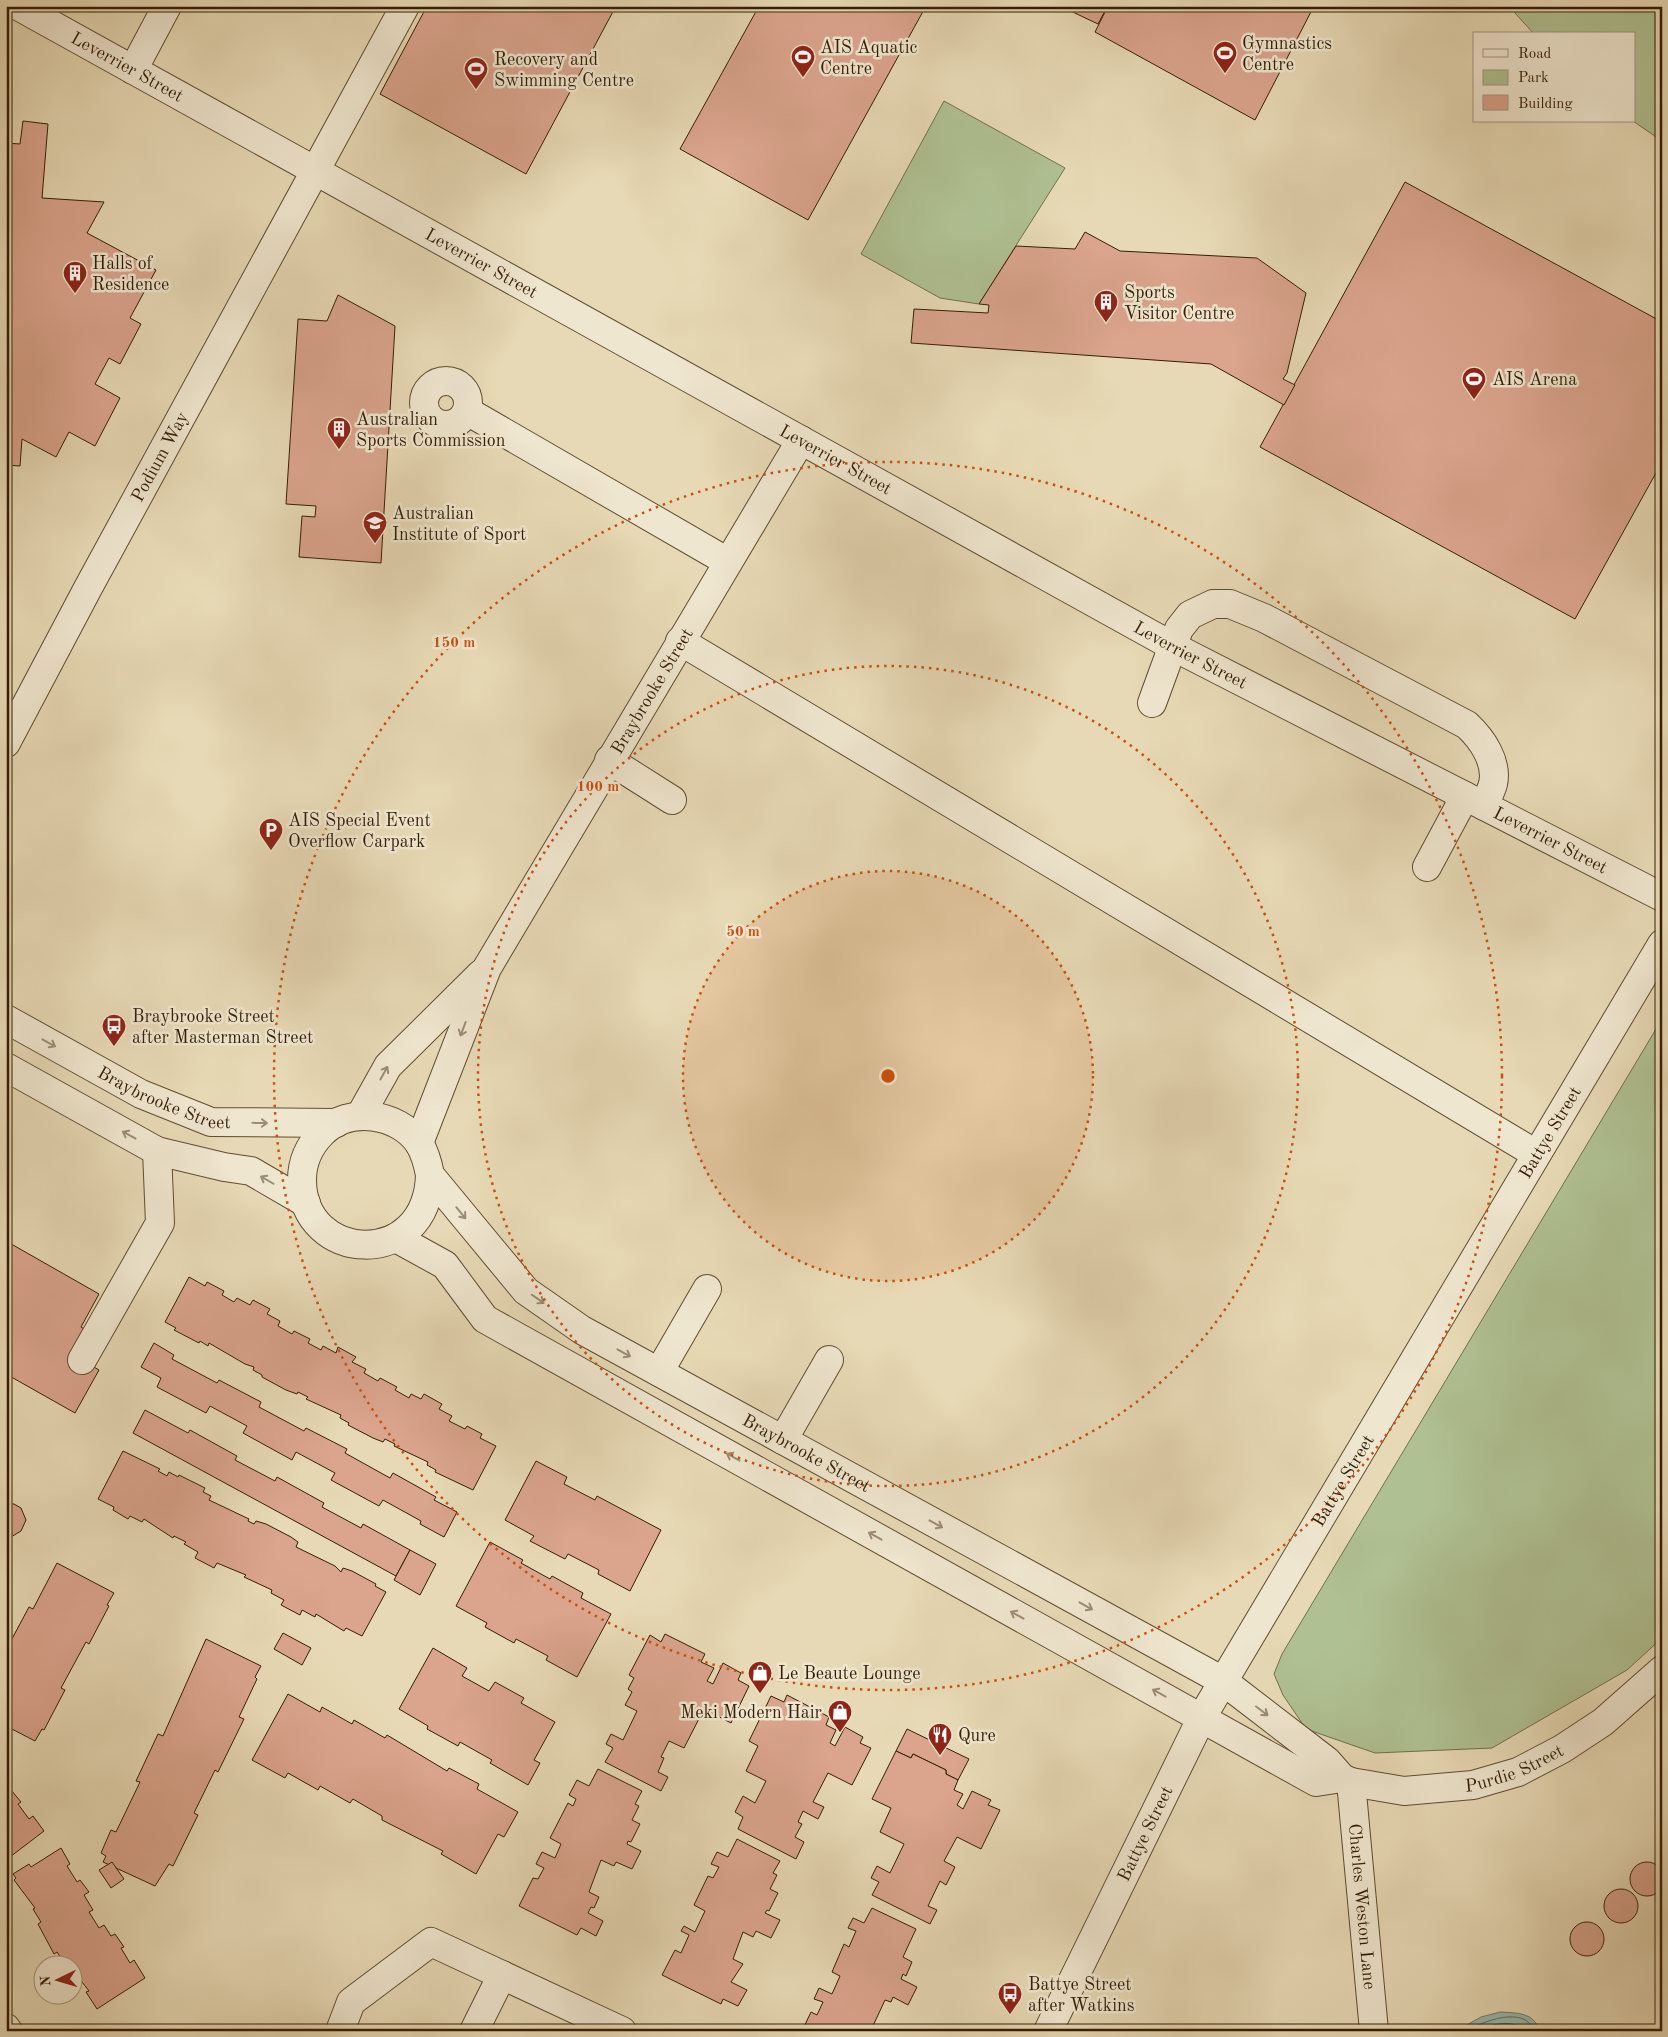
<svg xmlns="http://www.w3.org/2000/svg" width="1668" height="2037" font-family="'Old Standard TT',serif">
<rect width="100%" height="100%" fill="#e7d9b5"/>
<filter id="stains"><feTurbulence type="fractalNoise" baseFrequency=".004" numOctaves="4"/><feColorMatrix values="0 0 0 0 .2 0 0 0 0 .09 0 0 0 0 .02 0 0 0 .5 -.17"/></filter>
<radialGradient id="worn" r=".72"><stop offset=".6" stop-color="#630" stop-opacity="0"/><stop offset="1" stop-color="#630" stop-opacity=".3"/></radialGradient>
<g fill="#afc092" stroke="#726f4c">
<polygon points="1512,6 1662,6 1662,141 1633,121 1634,34 1534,34 1515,13"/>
<polygon points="944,101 1065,168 979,304 940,298 861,254"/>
<polygon points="1662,1019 1662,1638 1627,1670 1492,1748 1375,1753 1306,1729 1283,1695 1274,1674 1282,1654"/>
</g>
<path fill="#97baaf" stroke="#6f7c6b" d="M 1500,2012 C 1516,2013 1535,2012 1539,2031 L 1456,2031 L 1481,2017 Z"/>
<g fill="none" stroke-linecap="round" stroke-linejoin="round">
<g stroke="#666c5a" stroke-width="1">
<path d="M 1466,2031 C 1482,2022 1525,2004 1534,2031"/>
<path d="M 1479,2031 C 1494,2022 1514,2020 1528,2031"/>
</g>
</g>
<g fill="#daa48d" stroke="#341e05">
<polygon points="427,6 616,6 526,174 380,94"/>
<polygon points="759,6 926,6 808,220 680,149"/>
<polygon points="1060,6 1101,6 1106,9 1098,24"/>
<polygon points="1108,6 1314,6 1255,120 1095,32"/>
<polygon points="23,121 48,124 42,198 104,202 87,233 156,270 130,318 141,324 120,364 109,358 95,384 120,398 95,446 69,432 56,457 22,439 20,466 6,465 6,143 20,144"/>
<polygon points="1405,182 1662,322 1662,462 1575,619 1260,447"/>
<polygon points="1085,232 1120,251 1257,258 1306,293 1287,373 1283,379 1295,385 1284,405 1211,364 911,343 914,309 988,313 989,305 979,304 1016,246 1075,249"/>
<polygon points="338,295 395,326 381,563 299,557 302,516 315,517 316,506 286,504 298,319 327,321"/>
<polygon points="6,1241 99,1294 81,1327 96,1336 82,1360 99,1370 75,1413 6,1374"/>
<polygon points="189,1277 205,1286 207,1282 224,1291 222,1295 234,1302 237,1298 250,1305 253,1300 270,1309 267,1314 280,1321 278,1326 292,1334 294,1331 310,1339 308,1343 321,1350 323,1346 336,1353 338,1347 356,1357 352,1362 366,1369 364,1373 378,1381 380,1378 397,1387 395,1390 409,1398 411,1394 421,1399 424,1394 442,1404 439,1409 452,1416 449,1421 465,1429 467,1426 482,1434 480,1438 496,1446 473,1490 435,1472 436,1470 427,1465 428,1462 394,1446 395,1444 385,1439 383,1442 373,1438 348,1425 349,1423 340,1418 341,1415 306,1399 308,1397 298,1392 297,1394 286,1390 262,1377 262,1375 253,1370 254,1367 245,1364 209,1343 208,1346 200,1341 199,1343 174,1330 176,1328 165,1322"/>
<polygon points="154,1343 174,1355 172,1359 217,1383 219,1380 261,1402 259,1407 304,1431 306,1428 347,1449 345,1453 390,1478 393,1473 436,1497 434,1500 457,1512 444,1537 420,1524 421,1521 383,1500 379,1506 331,1480 335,1473 296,1452 292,1460 243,1433 247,1426 210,1406 206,1413 157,1387 161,1378 141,1367"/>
<polygon points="145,1410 188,1433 190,1430 237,1456 235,1460 275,1481 277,1477 324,1503 322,1507 361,1528 363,1524 410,1550 396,1576 133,1433"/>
<polygon points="123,1451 160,1469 158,1471 167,1476 169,1472 178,1477 179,1475 205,1488 203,1492 211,1496 209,1500 249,1519 248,1521 254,1524 256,1521 266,1524 291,1537 298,1542 296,1547 335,1566 341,1572 343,1568 352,1571 376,1584 375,1586 386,1592 362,1636 346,1628 344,1631 316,1614 315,1617 302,1610 300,1615 281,1605 284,1600 271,1593 272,1590 244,1577 246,1575 217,1563 214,1568 195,1558 198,1552 184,1544 186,1542 174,1536 173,1538 144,1519 142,1522 130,1516 128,1519 113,1510 114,1507 98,1499"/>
<polygon points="536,1461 567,1477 564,1484 595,1500 597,1496 661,1530 630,1591 598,1574 599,1570 568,1554 565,1559 530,1541 534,1536 505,1520"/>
<polygon points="6,1503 14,1504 21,1508 26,1520 21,1531 11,1537 6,1537"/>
<polygon points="490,1542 523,1560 521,1563 550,1579 552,1576 583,1593 581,1598 611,1614 577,1677 546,1660 548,1656 516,1639 514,1643 485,1627 487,1623 456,1606"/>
<polygon points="410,1550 436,1564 420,1595 394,1580"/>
<polygon points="57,1563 114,1593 107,1605 109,1606 89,1644 86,1642 61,1688 65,1690 44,1730 42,1729 35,1741 6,1726 6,1650 29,1607 33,1609"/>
<polygon points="283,1633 311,1648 302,1665 274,1649"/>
<polygon points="665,1634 705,1654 701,1662 714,1668 707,1681 713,1684 723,1663 741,1673 738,1680 749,1686 731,1723 704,1709 684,1748 669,1741 661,1757 664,1758 658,1772 668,1777 661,1791 605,1762 613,1748 606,1744 611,1734 623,1740 637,1711 625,1705 632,1692 628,1689 634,1678 629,1675 650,1635 661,1642"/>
<polygon points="206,1639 261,1666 255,1677 257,1679 239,1717 244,1719 218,1772 215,1770 194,1813 198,1815 173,1866 169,1864 155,1886 103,1862 106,1856 101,1853 111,1830 116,1832 140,1782 136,1781 158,1734 163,1736"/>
<polygon points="433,1648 467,1668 462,1676 489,1691 495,1682 524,1698 521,1703 555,1722 534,1760 540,1763 528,1785 490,1763 492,1760 460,1742 458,1746 427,1729 428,1726 399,1709"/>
<polygon points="288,1694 320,1712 322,1707 352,1724 354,1720 385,1738 387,1735 447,1771 449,1768 479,1784 477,1789 518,1812 504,1837 498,1834 476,1874 441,1854 443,1851 382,1820 382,1816 353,1799 350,1803 320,1786 318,1790 288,1773 285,1778 252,1760"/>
<polygon points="787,1695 829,1717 826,1725 836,1730 830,1743 835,1746 845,1727 863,1737 860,1743 871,1748 852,1785 828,1773 813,1802 824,1807 818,1819 803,1811 798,1822 802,1824 795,1837 804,1842 796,1859 738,1829 743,1817 735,1812 743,1796 755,1803 766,1781 746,1771 758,1746 749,1741 771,1696 784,1702"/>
<polygon points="907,1729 969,1759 958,1780 946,1774 946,1770 913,1754 911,1758 896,1751"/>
<polygon points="896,1751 911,1758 913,1754 946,1770 946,1774 958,1780 954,1790 963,1794 957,1805 963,1809 972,1791 991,1800 988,1805 1000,1810 981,1849 957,1837 944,1861 955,1867 946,1885 940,1881 928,1906 937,1910 930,1924 872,1895 879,1882 871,1878 877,1866 890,1873 904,1844 880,1832 891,1808 872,1799"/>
<polygon points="598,1769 642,1791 635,1804 639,1806 632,1820 640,1824 631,1842 628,1841 627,1844 641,1851 632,1869 616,1862 614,1866 601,1860 589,1892 599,1897 594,1908 591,1907 588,1913 603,1921 596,1936 581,1928 577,1935 519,1906 533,1878 538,1879 544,1868 536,1864 542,1852 555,1858 561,1844 550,1838 568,1803 573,1806 576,1799 569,1795 577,1780 589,1786"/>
<polygon points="6,1784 21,1802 18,1804 29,1819 33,1816 44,1831 6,1860"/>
<polygon points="737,1839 780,1861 773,1873 777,1875 770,1889 778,1893 769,1911 767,1910 765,1913 780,1920 771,1938 756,1931 753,1937 743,1932 733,1959 743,1964 731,1982 747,1990 738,2006 723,1999 721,2004 662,1975 675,1950 681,1953 689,1935 681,1931 684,1926 695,1932 705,1911 694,1905 708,1876 713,1878 719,1867 711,1864 717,1852 728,1857"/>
<polygon points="1662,1844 1662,1865 1658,1853"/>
<polygon points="61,1848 70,1864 67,1866 77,1882 80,1880 89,1892 84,1895 93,1910 89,1912 99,1928 104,1925 111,1936 115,1934 124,1947 121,1948 130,1963 134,1960 145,1978 97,2009 86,1992 89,1991 72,1969 72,1964 65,1964 57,1952 54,1954 38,1924 41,1922 33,1909 35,1908 14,1880 16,1878 13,1874 29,1864 31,1867"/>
<polygon points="112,1862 124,1879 111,1888 99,1870"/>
<circle cx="1647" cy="1879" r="17"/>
<circle cx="1621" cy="1906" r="17"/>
<polygon points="872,1908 916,1929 903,1957 912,1962 906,1976 903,1974 901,1979 917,1987 908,2005 893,1997 891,2002 885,2000 872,2028 878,2031 802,2031 811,2012 817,2015 823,2002 814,1999 819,1988 832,1994 840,1976 832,1972 844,1944 849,1947 856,1931 848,1928 853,1918 864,1923"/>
<circle cx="1587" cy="1939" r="17"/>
</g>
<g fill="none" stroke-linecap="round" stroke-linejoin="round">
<defs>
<g id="minor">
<path id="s1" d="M 18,6 L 1174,647 L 1662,897"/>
<polyline points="133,70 167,6"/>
<circle cx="446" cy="403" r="22"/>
<polyline points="467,411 728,562"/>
<polyline points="680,641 1536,1154"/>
<path d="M 1152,703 L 1179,629 L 1190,615 L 1213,604 L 1230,604 L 1264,618 L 1467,725 C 1482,739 1498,762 1493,784 C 1491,791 1487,799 1484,806"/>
<path id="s2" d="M 6,743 L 88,588 L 405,6"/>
<polyline points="609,760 672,800"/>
<polyline points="1427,867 1465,796"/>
<path id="s3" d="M 6,1019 L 141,1094 L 211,1122 L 336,1123"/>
<polyline points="6,1067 157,1151 224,1167 251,1171 306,1203"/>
<polyline points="360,1116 388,1066 481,974"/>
<path id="s4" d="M 419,1143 L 487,968 L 801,440"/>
<path id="s5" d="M 430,1175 C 427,1271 302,1263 302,1180 C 302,1162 309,1146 322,1133 C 349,1106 398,1113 419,1143 C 425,1153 428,1164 430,1175 L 526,1291 L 582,1330 L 1223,1681 L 1327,1761 L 1342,1778 L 1351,1782 L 1404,1791 L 1473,1785 L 1518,1772 L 1562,1749 L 1603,1722 L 1662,1670"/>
<polyline points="396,1238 445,1265 485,1319 1316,1782 1342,1778"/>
<polyline points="82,1360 160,1223 157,1151"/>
<polyline points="659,1372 707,1289"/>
<polyline points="783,1440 829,1360"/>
<path id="s6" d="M 1351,1782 L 1374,2031"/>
<polyline points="6,2028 8,2031"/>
<polyline points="340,2031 351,2002 431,1942 622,2031"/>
<polyline points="474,2031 502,1975"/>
<path id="s7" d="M 1048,2031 L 1202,1717 L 1662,944"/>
</g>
</defs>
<use href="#minor" stroke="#614d31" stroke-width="30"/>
<use href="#minor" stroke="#efe6cf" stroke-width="28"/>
</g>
<defs><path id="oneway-shaft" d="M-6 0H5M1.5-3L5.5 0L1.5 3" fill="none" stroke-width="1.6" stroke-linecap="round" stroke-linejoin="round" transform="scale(1.25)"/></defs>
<g stroke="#9b8c74">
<use href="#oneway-shaft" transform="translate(463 1029) rotate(111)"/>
<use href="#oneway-shaft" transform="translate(49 1043) rotate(29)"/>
<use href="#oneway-shaft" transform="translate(384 1073) rotate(-61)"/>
<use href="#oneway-shaft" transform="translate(260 1123) rotate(1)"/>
<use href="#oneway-shaft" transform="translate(129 1135) rotate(-151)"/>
<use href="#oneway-shaft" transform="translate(267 1180) rotate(-150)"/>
<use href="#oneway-shaft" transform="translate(461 1213) rotate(51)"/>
<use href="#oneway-shaft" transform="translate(538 1299) rotate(35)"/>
<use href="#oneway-shaft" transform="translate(624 1353) rotate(29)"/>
<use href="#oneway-shaft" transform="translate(733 1457) rotate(-151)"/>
<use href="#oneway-shaft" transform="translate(936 1524) rotate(29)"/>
<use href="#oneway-shaft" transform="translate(875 1536) rotate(-151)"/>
<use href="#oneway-shaft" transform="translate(1086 1606) rotate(29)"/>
<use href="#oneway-shaft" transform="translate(1017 1615) rotate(-151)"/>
<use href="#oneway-shaft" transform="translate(1159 1693) rotate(-151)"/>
<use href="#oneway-shaft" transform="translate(1262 1711) rotate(37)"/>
</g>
<circle cx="888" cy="1076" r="205" fill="#cd500b" fill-opacity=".12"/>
<g fill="none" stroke="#cd500b" stroke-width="2.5" stroke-dasharray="2.5 5">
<circle cx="888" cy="1076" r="205"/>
<circle cx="888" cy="1076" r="410"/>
<circle cx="888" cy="1076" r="614"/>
</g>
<defs>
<symbol id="stadium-pin" viewBox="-11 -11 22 30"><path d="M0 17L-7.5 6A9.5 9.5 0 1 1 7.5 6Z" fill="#8f2418" stroke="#efe6cf"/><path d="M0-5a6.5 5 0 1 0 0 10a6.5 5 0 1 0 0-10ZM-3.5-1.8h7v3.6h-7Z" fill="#fff"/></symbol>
<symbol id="building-pin" viewBox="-11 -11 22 30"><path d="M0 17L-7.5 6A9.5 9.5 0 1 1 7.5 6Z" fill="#8f2418" stroke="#efe6cf"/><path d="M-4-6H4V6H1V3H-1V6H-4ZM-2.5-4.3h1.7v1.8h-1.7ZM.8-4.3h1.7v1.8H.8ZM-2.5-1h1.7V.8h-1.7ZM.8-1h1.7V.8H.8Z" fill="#fff"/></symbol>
<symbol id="university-pin" viewBox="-11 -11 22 30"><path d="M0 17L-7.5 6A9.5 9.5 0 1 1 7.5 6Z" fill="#8f2418" stroke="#efe6cf"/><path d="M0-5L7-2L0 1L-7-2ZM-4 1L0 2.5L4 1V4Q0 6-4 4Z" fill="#fff"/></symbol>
<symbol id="parking-pin" viewBox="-11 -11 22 30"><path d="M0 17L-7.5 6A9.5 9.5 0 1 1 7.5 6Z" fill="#8f2418" stroke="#efe6cf"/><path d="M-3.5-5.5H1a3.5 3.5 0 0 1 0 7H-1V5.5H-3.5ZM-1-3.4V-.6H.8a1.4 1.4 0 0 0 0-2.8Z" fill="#fff"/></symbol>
<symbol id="bus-pin" viewBox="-11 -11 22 30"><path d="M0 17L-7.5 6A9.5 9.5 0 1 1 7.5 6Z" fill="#8f2418" stroke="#efe6cf"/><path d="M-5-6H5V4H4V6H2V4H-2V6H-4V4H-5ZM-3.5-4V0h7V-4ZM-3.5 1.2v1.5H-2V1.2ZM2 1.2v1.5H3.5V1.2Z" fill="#fff"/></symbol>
<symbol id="shop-pin" viewBox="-11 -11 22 30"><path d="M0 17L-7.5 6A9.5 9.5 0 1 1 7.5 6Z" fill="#8f2418" stroke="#efe6cf"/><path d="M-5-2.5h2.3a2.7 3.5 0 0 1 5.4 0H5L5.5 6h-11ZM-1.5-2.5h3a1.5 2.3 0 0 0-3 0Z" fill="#fff"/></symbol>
<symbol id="restaurant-pin" viewBox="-11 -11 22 30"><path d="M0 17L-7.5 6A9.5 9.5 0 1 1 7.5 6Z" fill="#8f2418" stroke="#efe6cf"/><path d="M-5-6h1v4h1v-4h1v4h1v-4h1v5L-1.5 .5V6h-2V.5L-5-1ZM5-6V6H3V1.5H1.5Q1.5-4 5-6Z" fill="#fff"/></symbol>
</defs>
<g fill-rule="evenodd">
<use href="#stadium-pin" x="1211" y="39" width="28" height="38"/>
<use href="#stadium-pin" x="789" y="43" width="28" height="38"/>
<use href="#stadium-pin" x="462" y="55" width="28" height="38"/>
<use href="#building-pin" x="61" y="259" width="28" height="38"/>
<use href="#building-pin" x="1092" y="288" width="28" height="38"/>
<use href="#stadium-pin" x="1460" y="365" width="28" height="38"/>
<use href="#building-pin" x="325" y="415" width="28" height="38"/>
<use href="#university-pin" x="361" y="509" width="28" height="38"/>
<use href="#parking-pin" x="257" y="816" width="28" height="38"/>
<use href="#bus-pin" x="100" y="1012" width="28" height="38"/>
<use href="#shop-pin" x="746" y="1659" width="28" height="38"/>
<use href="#shop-pin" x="826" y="1698" width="28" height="38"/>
<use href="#restaurant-pin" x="926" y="1721" width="28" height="38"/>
<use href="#bus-pin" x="996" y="1980" width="28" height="38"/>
</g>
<g text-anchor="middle" stroke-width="5" stroke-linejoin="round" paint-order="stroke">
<g font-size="18" fill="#341e05" stroke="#efe6cf" text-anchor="start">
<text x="1242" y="49">Gymnastics<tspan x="1242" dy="21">Centre</tspan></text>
<text x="820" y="53">AIS Aquatic<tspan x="820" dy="21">Centre</tspan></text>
<text x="494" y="65">Recovery and<tspan x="494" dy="21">Swimming Centre</tspan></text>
<text x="92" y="269">Halls of<tspan x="92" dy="21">Residence</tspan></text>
<text x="1124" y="298">Sports<tspan x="1124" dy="21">Visitor Centre</tspan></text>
<text x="1492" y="385">AIS Arena</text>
<text x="356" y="425">Australian<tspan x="356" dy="21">Sports Commission</tspan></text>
<text x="392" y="519">Australian<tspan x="392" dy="21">Institute of Sport</tspan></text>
<text x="288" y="826">AIS Special Event<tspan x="288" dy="21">Overflow Carpark</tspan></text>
<text x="132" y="1022">Braybrooke Street<tspan x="132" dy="21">after Masterman Street</tspan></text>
<text x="778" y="1679">Le Beaute Lounge</text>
<text x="822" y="1718" text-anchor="end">Meki Modern Hair</text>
<text x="958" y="1741">Qure</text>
<text x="1028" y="1990">Battye Street<tspan x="1028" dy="21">after Watkins</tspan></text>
</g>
<g font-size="18" fill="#341e05" stroke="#efe6cf">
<text dy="6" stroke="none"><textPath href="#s1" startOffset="125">Leverrier Street</textPath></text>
<text dy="6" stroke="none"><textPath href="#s1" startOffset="530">Leverrier Street</textPath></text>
<text dy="6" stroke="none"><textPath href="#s2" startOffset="325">Podium Way</textPath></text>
<text dy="6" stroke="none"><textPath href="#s1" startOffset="935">Leverrier Street</textPath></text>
<text dy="6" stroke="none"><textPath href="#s1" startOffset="1340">Leverrier Street</textPath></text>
<text dy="6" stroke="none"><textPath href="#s4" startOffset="510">Braybrooke Street</textPath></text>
<text dy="6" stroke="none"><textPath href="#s1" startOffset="1745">Leverrier Street</textPath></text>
<text dy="6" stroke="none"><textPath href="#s3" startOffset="178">Braybrooke Street</textPath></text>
<text dy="6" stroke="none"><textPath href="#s7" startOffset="1030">Battye Street</textPath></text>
<text dy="6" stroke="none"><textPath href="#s5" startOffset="878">Braybrooke Street</textPath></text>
<text dy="6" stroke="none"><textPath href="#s7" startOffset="625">Battye Street</textPath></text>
<text dy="6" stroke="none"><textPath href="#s5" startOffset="1684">Purdie Street</textPath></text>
<text dy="6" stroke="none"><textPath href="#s7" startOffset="220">Battye Street</textPath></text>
<text dy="6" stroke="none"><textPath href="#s6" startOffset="125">Charles Weston Lane</textPath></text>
</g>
</g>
<circle cx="888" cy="1076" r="8" fill="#cd500b" stroke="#efe6cf" stroke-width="2.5"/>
<g font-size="15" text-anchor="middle" font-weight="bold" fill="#cd500b" stroke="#efe6cf" stroke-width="5" stroke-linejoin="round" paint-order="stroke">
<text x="454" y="647">150 m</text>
<text x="598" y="791">100 m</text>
<text x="743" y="936">50 m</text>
</g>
<rect width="1668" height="2037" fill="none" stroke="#e7d9b5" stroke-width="25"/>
<rect x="8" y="8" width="1653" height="2022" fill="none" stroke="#341e05" stroke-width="2.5"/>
<rect x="12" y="12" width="1643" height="2012" fill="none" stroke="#341e05"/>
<rect x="1473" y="32" width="162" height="90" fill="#efe6cf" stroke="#a4967e"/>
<rect x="1483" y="49" width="25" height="8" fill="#efe6cf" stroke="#a4967e"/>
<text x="1518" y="58" font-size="15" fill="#341e05">Road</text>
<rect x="1483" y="70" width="25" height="15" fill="#afc092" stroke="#a4967e"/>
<text x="1518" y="82" font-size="15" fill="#341e05">Park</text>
<rect x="1483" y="95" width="25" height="15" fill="#daa48d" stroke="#a4967e"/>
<text x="1518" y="108" font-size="15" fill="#341e05">Building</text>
<g transform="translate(58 1980) rotate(265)"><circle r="24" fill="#efe6cf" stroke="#a4967e"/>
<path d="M0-4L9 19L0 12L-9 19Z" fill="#8f2418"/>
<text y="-8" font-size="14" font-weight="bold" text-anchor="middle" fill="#341e05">N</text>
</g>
<rect width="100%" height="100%" filter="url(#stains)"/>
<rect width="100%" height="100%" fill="url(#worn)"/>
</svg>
